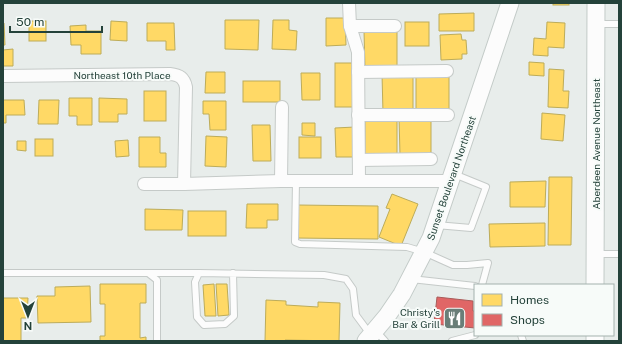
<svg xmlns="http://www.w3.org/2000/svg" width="622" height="344" font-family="'Public Sans',sans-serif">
<rect width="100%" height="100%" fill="#e8edeb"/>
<g fill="#ffd966" stroke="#bdac59">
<rect x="553" y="3" width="16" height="2"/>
<polygon points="474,13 474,31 439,31 439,14"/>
<polygon points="326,18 345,18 346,45 326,46"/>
<polygon points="225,20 259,20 258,50 225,49"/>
<polygon points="273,20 289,20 289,30 297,31 296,50 272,49"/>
<rect x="29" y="21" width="17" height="20"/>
<polygon points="111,21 127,22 127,41 110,40"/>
<rect x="405" y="22" width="24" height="24"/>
<polygon points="547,22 565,23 564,48 548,47 548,56 533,55 534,38 546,39"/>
<polygon points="3,23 4,23 5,45 3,45"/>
<polygon points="147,23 174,23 175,50 166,50 166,41 147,41"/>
<polygon points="86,25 86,31 101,31 101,54 81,54 81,45 71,45 70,26"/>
<polygon points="397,30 397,68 365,69 364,31"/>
<polygon points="461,34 462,40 466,40 467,54 462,54 462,59 441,60 440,35"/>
<polygon points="13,49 13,66 3,66 3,50"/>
<polygon points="529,62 544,63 544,76 529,75"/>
<rect x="335" y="63" width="19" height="44"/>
<polygon points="549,69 564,70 563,91 569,91 568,108 548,107"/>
<polygon points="206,72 225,72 225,93 205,93"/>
<polygon points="301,73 320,73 320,100 302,100"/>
<polygon points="382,74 413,74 413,112 383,113"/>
<rect x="416" y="74" width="33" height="37"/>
<rect x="243" y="81" width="37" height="21"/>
<rect x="144" y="91" width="22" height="30"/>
<polygon points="69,98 92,98 92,125 77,125 77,116 69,116"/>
<polygon points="99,98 127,99 127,114 118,114 118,122 99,122"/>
<polygon points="3,100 24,100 25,115 6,115 6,123 3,123"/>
<polygon points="39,100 59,100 58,124 38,124"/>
<polygon points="203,101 226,101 226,130 210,130 209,114 203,114"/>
<polygon points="542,113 565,115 563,141 541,139"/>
<polygon points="399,117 431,117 431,155 400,155"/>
<rect x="365" y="118" width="32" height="37"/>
<polygon points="302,123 315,123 315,136 302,135"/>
<polygon points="252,125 270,125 271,161 253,161"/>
<polygon points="355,127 355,157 336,157 335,128"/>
<polygon points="206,136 227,137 226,167 205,166"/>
<polygon points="139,137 160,137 160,153 166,153 166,167 139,167"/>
<rect x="299" y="137" width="22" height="21"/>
<rect x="35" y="139" width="18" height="17"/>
<polygon points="128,140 129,156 116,157 115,141"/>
<polygon points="17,141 26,141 26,151 17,150"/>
<polygon points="549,177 572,177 571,245 548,245"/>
<polygon points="546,181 545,207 510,207 510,182"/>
<polygon points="392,194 418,204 401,246 379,237 390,209 386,208"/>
<polygon points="247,204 278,204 278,220 267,220 267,228 246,228"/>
<polygon points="297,205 378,206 378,239 296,238"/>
<polygon points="145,209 183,210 182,230 145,230"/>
<rect x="188" y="211" width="38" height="25"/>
<polygon points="545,223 545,246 490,247 489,224"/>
<polygon points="100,284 146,284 146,303 140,303 140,338 146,337 146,341 100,341 100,336 105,336 105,304 100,304"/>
<polygon points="214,284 216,316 205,316 203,285"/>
<polygon points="216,284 227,284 229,315 218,316"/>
<polygon points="90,286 91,322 38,323 37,296 55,296 55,287"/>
<polygon points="3,298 28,298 27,318 21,318 21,341 3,341"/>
<polygon points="266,300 286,301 286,305 318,307 318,302 340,303 339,341 285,340 285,341 265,341"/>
</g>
<polygon fill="#e06666" stroke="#a85b59" points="437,297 473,301 473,311 475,311 475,328 434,324"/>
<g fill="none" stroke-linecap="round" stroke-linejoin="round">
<defs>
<g id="lane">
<polyline points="598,24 619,24"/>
<polyline points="296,181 295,242 300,244 407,247 424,252 453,265 467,265 488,263 482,285"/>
<polyline points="436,225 471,228 486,187 454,174"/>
<polyline points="597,254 619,254"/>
<polyline points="3,273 148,273 157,280 157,341"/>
<polyline points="148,273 199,273"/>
<polyline points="233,273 234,316 225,324 204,325 197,317 195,282 199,273 324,275 346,279 353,289 356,315 370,334"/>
<polyline points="411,279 475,286"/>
<polyline points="376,331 385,341"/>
<polyline points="521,335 523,341"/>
<polyline points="452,341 475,335"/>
</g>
<g id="street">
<polyline points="349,3 350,26 395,26"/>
<polyline points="350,26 358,52 359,181"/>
<polyline points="358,72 447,71"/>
<path d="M 3,76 L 170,74 C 180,75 184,78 186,87 L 184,184 L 281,181 L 450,181"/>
<polyline points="358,115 448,115"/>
<polyline points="359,160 431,159"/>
<polyline points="281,181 282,107"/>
<polyline points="144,184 184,184"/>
</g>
<g id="secondary">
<polyline points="595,285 596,3"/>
<polyline points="595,335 595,341"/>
<polyline points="366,341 387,316 402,294 431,238 510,3"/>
</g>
</defs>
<use href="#lane" stroke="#c5cac8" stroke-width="8"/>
<use href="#street" stroke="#c5cac8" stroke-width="14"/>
<use href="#secondary" stroke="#c3cbc8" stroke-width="19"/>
<use href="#lane" stroke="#fcfcfc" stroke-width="6"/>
<use href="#street" stroke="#fcfcfc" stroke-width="12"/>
<use href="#secondary" stroke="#fcfcfc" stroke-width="17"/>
</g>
<defs>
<symbol id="restaurant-square" viewBox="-11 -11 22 22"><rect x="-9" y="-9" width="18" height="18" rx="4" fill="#697e78" stroke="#f7fbf9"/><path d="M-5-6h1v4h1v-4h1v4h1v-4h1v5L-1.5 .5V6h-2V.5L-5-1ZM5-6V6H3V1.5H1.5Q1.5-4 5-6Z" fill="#fff"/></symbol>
</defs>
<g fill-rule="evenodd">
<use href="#restaurant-square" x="442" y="306" width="25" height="25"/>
</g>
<g text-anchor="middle" stroke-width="4" stroke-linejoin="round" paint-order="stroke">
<g font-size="10" fill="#24423a" stroke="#f7fbf9">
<text x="122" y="79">Northeast 10th Place</text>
<text transform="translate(596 144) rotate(-90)" y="4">Aberdeen Avenue Northeast</text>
<text transform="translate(451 178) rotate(-71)" y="4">Sunset Boulevard Northeast</text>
</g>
<g font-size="10" fill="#24423a" stroke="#f7fbf9" text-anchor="end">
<text x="440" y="316">Christy's<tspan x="440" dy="12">Bar &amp; Grill</tspan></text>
</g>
</g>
<rect width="622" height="344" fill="none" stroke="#24423a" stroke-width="8"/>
<rect x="474" y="284" width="140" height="52" fill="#f7fbf9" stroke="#a3b1ad"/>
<rect x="482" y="294" width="20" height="12" fill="#ffd966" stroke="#a3b1ad"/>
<text x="510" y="304" font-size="12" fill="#24423a">Homes</text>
<rect x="482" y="314" width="20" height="12" fill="#e06666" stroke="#a3b1ad"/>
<text x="510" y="324" font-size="12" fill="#24423a">Shops</text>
<g transform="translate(28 316) rotate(180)" stroke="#f7fbf9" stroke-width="3" paint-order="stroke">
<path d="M0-3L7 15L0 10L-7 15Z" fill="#24423a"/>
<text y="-6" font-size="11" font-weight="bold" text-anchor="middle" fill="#24423a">N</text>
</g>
<path d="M10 26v6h92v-6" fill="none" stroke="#24423a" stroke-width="2"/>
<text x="16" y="26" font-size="12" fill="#24423a" stroke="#f7fbf9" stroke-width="3" paint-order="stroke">50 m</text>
</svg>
